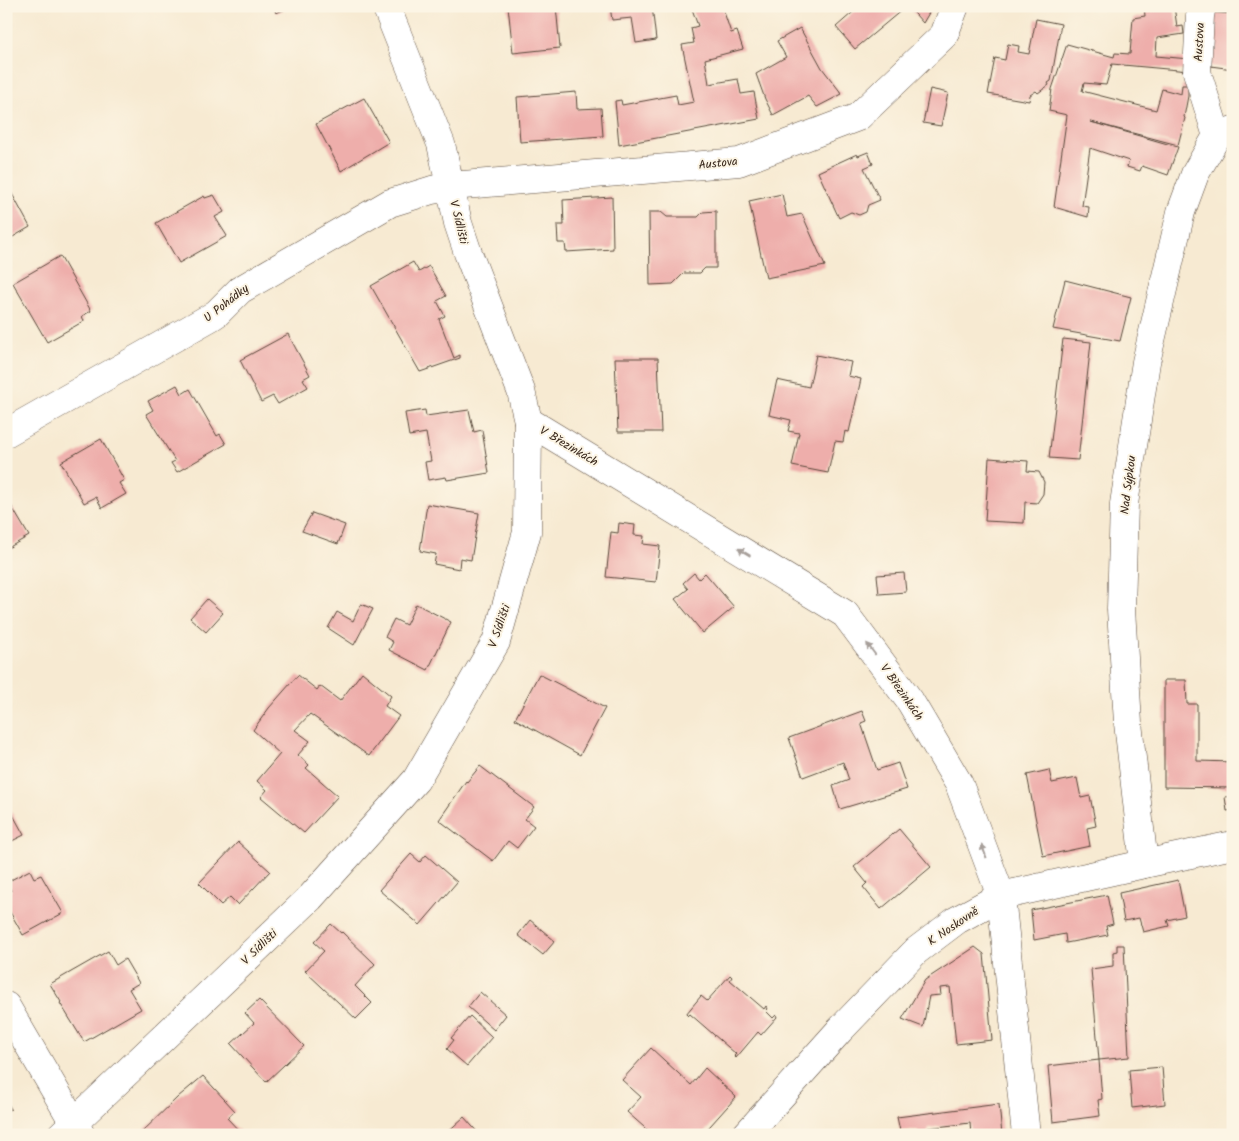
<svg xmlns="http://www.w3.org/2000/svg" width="1239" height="1141" font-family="Kalam,sans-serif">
<rect width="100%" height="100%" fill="#fcf5e5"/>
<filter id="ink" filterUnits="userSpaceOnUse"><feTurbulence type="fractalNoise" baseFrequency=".02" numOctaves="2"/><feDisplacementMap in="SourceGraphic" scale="10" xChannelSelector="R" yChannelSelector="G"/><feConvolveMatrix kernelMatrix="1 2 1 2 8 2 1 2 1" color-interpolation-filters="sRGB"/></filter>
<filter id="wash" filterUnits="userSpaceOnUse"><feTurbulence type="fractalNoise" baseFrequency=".0096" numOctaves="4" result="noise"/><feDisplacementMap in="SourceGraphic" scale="20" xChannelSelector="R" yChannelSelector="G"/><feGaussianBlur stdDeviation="1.12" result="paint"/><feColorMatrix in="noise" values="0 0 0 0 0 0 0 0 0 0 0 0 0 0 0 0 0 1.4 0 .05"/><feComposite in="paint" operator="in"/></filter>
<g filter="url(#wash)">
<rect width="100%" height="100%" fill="#f7ead2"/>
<g id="blocks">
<g fill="#eeaeab">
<polygon points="273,6 293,6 276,13"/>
<polygon points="508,6 556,6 560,48 513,53"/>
<polygon points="610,6 652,6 656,40 636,43 632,18 612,20"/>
<polygon points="691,6 722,6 731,33 737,31 743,49 705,59 709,84 738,79 741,94 754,92 759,119 619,145 615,101 621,100 622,105 676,95 678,105 694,102 682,45 694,43 691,28 698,26"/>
<polygon points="860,6 901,6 903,9 855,49 836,27"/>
<polygon points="908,6 933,6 923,23"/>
<polygon points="1144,6 1174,6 1177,27 1183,26 1184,34 1157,38 1156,56 1189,59 1189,71 1112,64 1106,85 1084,83 1082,91 1156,110 1162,89 1181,94 1182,85 1188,85 1188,96 1184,117 1185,118 1178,145 1091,122 1178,147 1168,175 1142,166 1140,171 1127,167 1129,161 1090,148 1082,206 1089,207 1088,217 1054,207 1067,115 1049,111 1052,89 1067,44 1114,57 1115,53 1130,54 1133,18 1145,16"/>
<polygon points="1207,12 1233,14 1233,69 1203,65"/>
<polygon points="1036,19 1061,24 1051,81 1048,83 1049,85 1038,93 1036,91 1030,95 1029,101 988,94 995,58 1005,60 1008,44 1019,46 1018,52 1029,54"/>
<polygon points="800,28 822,68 842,94 817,107 808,96 773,115 765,99 756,74 786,57 777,41"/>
<polygon points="930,89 948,93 941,126 923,123"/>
<polygon points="576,92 577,109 601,108 603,136 520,142 517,97"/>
<polygon points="364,98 389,142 341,171 316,124"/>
<polygon points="868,152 873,164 864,168 880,200 868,205 866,212 859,215 851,212 839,218 818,172 857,154 858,156"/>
<polygon points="11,192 30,227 6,241 6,195"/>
<polygon points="782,194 787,217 802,214 825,266 766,278 749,201"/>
<polygon points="214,195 224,212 215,217 227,236 179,263 156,223 204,196 205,198"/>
<polygon points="612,197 613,249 566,252 565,243 558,243 557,225 564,225 563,200"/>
<polygon points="716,211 716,268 705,268 700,273 684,273 673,284 650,285 649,212 661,212 667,217 698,217 703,212"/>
<polygon points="60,256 91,311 82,316 84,321 47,342 13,283"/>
<polygon points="413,262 419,272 429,266 446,296 437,301 445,316 439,319 454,358 460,355 460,358 420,372 371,286"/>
<polygon points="1065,280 1131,297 1120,341 1053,329"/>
<polygon points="288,334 310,375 303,379 308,387 278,404 273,396 261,402 240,360"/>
<polygon points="1063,339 1091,342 1078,460 1049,458"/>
<polygon points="816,355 851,362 848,376 861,379 849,432 845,431 843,442 835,441 828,473 792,466 799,433 788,431 791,420 769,415 777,380 809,387"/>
<polygon points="615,358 658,358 661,432 618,432"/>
<polygon points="177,385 182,394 190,389 217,436 220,434 226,444 177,472 171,463 175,461 146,414 153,410 148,401"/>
<polygon points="425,410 426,416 469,410 474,432 482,430 489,473 447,480 446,477 428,480 425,462 431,461 426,433 409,436 405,413"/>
<polygon points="101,439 124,480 119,483 126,494 102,508 96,497 84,503 61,462"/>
<polygon points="989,458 1028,461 1027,471 1039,472 1044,482 1043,494 1037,503 1025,502 1024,523 985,521"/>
<polygon points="6,497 29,536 6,549"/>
<polygon points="427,504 479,513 471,560 460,558 459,569 434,564 436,554 420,551"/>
<polygon points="312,513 345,525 338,544 302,531"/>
<polygon points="619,523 635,525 634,535 644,536 643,544 660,546 656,582 606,577 611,532 618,533"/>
<polygon points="694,573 699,579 705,573 734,607 703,633 675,599 688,589 683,583"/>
<polygon points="904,573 906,592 879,594 877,575"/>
<polygon points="207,599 223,613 206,632 190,618"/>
<polygon points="361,604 373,609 354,645 328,628 337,612 353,621"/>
<polygon points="416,604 451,622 428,670 389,650 393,642 385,637 394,619 406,625"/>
<polygon points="362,672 391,696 385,706 399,716 369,756 310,714 295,730 310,741 298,755 309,765 306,768 338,796 304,833 261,797 267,790 257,781 280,754 253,730 269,708 298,675 317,690 320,686 340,701"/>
<polygon points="539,674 605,708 580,755 515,719"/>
<polygon points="1164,680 1186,680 1187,704 1197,704 1197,761 1233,762 1233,788 1164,787"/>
<polygon points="862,711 866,721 861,723 877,770 898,763 907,789 840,809 833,786 849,780 843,762 803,777 789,738"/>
<polygon points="480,766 534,807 525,819 534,826 517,848 508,841 493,861 439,820 466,781 467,782"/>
<polygon points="1049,770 1052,783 1077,778 1081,798 1090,796 1096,826 1087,828 1090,846 1043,856 1027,775"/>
<polygon points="1233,796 1233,810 1227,811 1225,797"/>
<polygon points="6,802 24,835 12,841 8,834 6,835"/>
<polygon points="899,829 931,867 881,909 863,887 867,883 854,867"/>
<polygon points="238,842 270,871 238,905 230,897 221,905 199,883"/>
<polygon points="411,854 420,862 426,855 457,882 420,925 379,890"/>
<polygon points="30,870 34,878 41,875 63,913 23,935 6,905 6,893 11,891 7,882"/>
<polygon points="1178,880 1185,916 1167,920 1169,926 1143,932 1139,918 1124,921 1119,893"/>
<polygon points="1107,895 1113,924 1106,926 1108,935 1066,943 1065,934 1034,940 1031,910"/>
<polygon points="530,920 555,941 543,955 518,935"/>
<polygon points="331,924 341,933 342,932 375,964 355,986 372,1003 356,1019 305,971 324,951 314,942"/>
<polygon points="1117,945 1124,945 1129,1057 1099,1060 1102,1099 1098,1100 1100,1116 1053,1122 1048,1066 1099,1060 1091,969 1113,966 1113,952 1117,951"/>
<polygon points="975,947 984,954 992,1040 956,1044 950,987 940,988 941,995 929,996 923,1027 902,1019 925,980"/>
<polygon points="108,951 116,965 125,959 139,983 129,989 141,1009 84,1042 60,1003 61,1002 50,984"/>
<polygon points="730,975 732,977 730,980 764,1009 766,1006 768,1009 766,1011 773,1018 776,1015 777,1017 761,1035 758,1032 736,1058 734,1056 736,1054 690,1014 688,1016 686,1014 701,996 707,1001"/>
<polygon points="480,992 506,1015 494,1030 468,1007"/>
<polygon points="259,1000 304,1046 266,1082 231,1044 254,1023 245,1013"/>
<polygon points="470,1016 492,1037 467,1066 447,1049 454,1040 451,1038"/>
<polygon points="651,1048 691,1085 705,1068 736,1097 702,1135 653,1135 627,1112 641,1097 622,1080"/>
<polygon points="1162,1067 1165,1104 1132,1108 1129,1070"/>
<polygon points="203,1076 235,1111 227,1118 243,1135 139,1135 178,1097"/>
<polygon points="6,1100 11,1109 6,1111"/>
<polygon points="999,1104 1002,1135 971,1135 970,1123 928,1128 928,1133 918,1135 918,1130 900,1131 897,1117"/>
<polygon points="464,1117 480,1135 444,1135"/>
<polygon points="1086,1131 1086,1135 1065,1135 1065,1133"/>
</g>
</g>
</g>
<g filter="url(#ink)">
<use href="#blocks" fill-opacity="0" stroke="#574739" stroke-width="1"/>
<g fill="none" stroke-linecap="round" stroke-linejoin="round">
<defs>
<g id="street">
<polyline points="1202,6 1200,16 1197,72 1217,136"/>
<polyline points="528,421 845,614 910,701 959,784 1001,896 1026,1135"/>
<polyline points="6,433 211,317 217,313 240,290 390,203 432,190 451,186 739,162 858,117 944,35 955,6"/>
<polyline points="1144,864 1128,723 1121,609 1124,504 1146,362 1181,212 1195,174 1217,136 1233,130"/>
<polyline points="6,1006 81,1135"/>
<polyline points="61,1135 310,898 416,780 496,642 527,532 528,421 521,391 468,253 458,223 441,144 386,6"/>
<polyline points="746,1135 840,1030 916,951 957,920 1001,896 1144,864 1233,845"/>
</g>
</defs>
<use href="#street" stroke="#574739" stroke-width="29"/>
<use href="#street" stroke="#fff" stroke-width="28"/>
</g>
<defs><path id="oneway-solid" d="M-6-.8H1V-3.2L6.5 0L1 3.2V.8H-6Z" transform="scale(1.25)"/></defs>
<g fill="#a79f9a">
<use href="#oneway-solid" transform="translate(744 552) rotate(-149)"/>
<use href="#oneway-solid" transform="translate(871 649) rotate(-127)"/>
<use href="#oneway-solid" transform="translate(984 851) rotate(-110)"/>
</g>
</g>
<g text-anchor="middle" stroke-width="4" stroke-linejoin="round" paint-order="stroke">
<g font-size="12" fill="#3b2a1e" stroke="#fcf5e5">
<text transform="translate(1199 42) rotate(-87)" y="4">Austova</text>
<text transform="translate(718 163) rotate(-6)" y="4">Austova</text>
<text transform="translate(459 222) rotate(76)" y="4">V Sídlišti</text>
<text transform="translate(226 303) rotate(-38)" y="4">U Pohádky</text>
<text transform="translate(569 446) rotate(31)" y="4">V Březinkách</text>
<text transform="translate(1128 485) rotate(-83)" y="4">Nad Sýpkou</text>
<text transform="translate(499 626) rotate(-71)" y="4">V Sídlišti</text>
<text transform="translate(902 692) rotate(55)" y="4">V Březinkách</text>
<text transform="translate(953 926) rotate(-34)" y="4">K Noskovně</text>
<text transform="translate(259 947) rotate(-44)" y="4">V Sídlišti</text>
</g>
</g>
<rect width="1239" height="1141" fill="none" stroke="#fcf5e5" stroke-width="25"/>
</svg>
